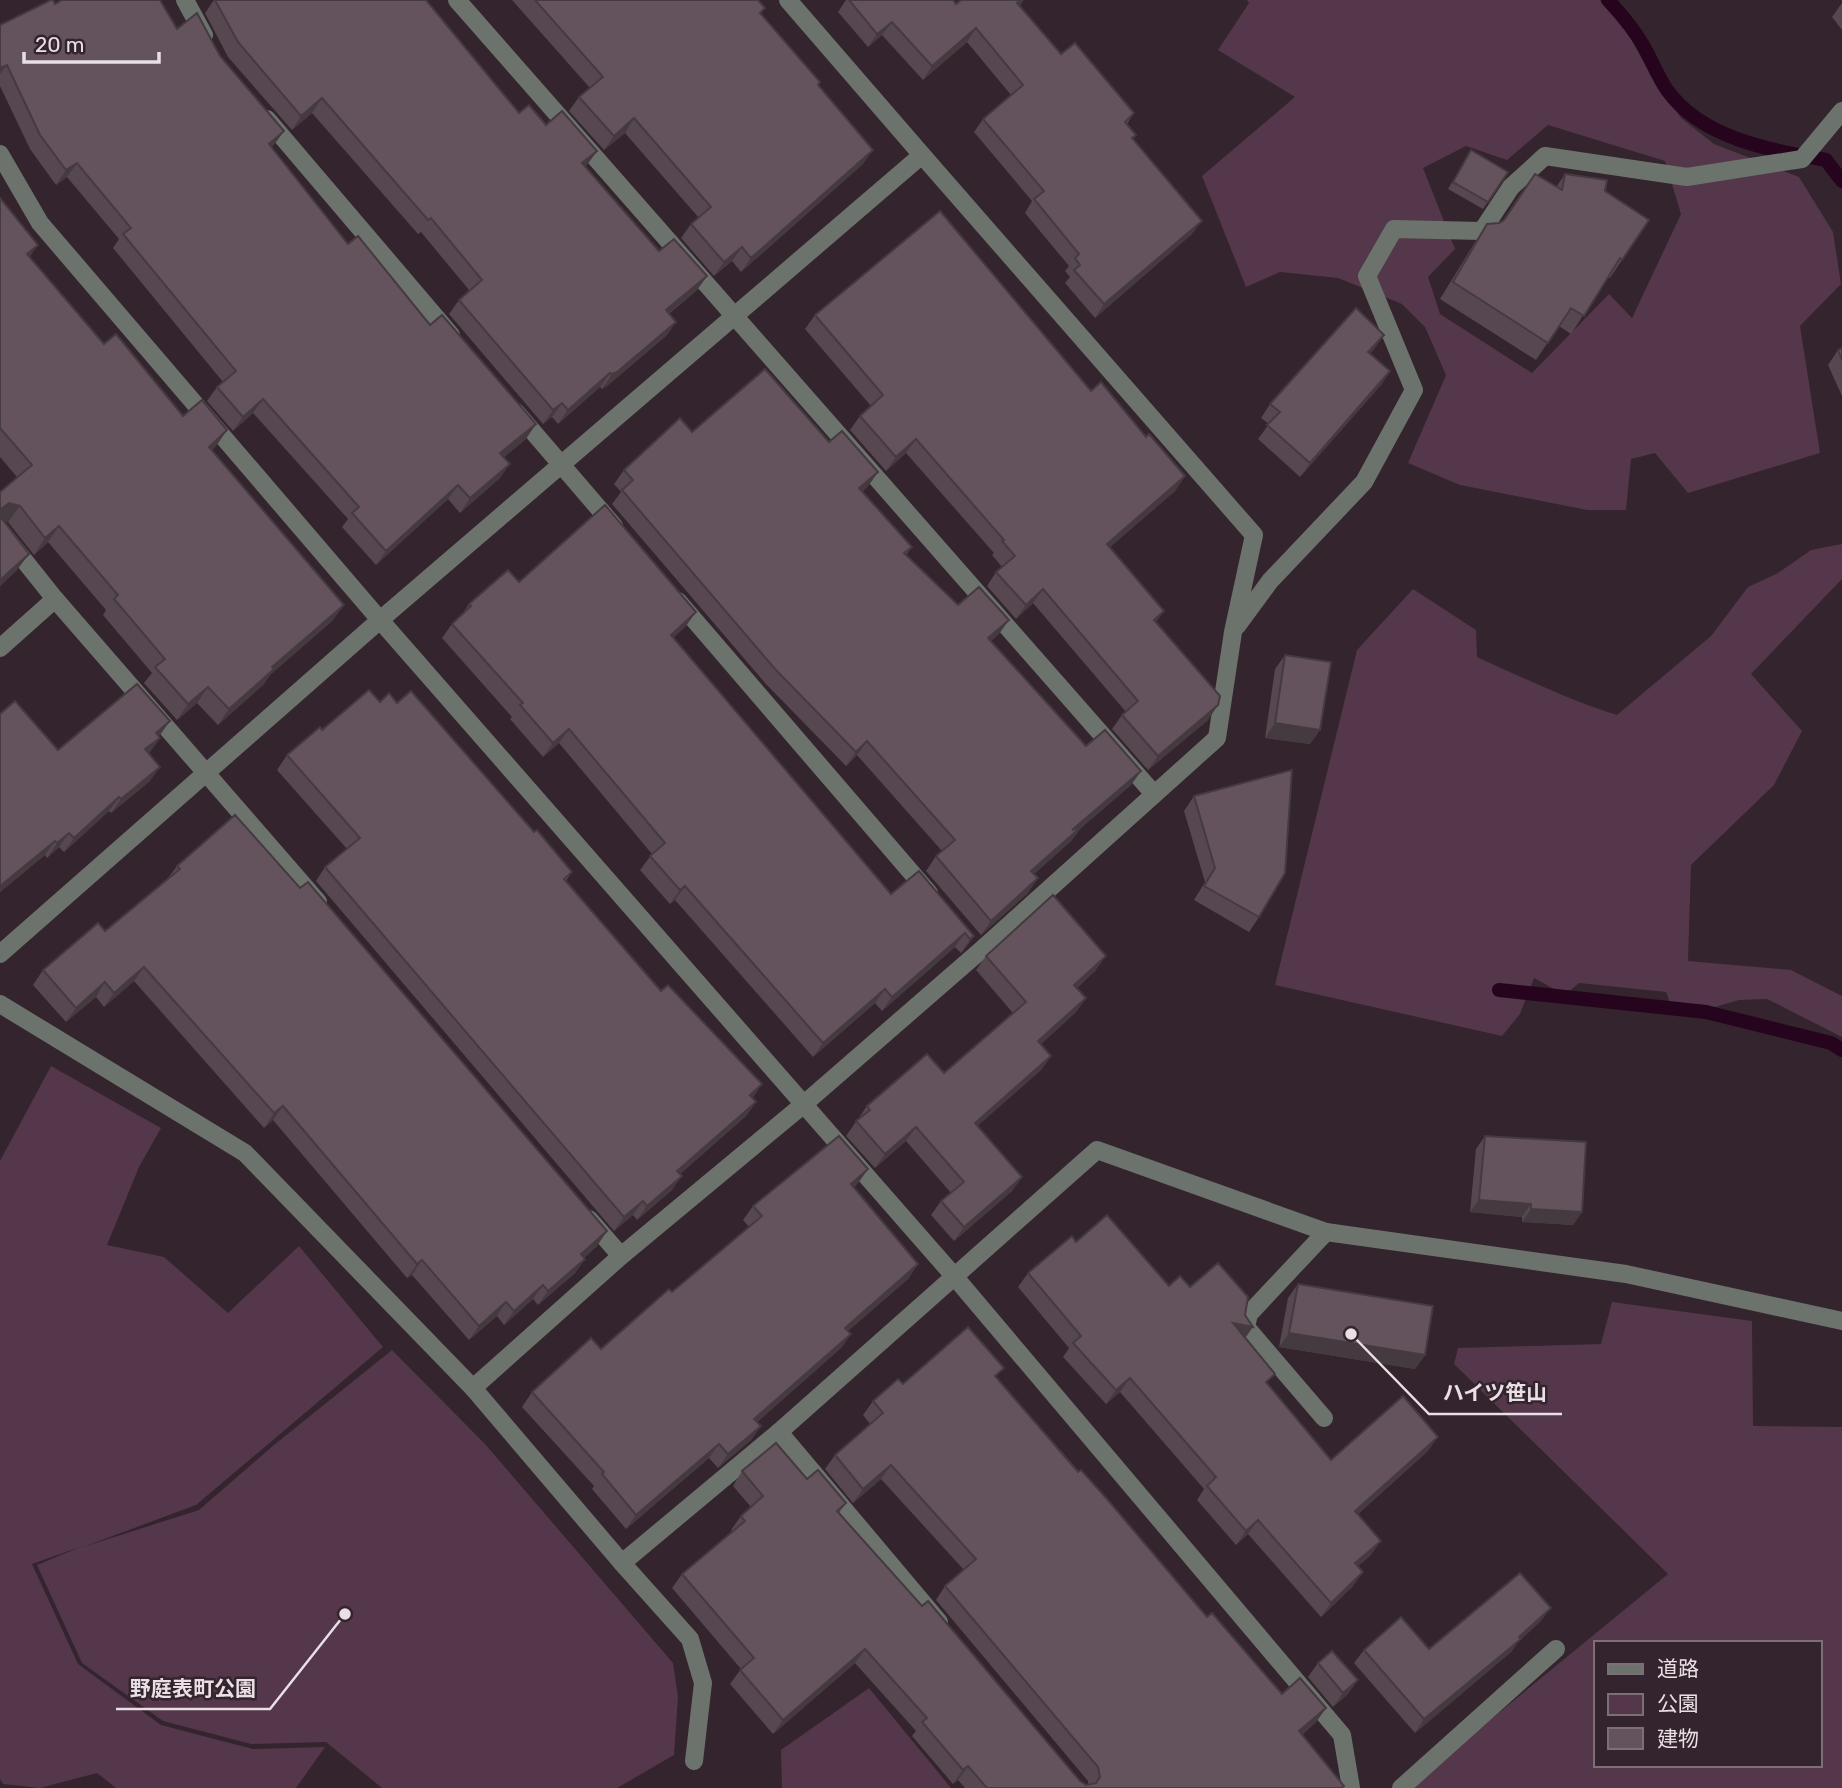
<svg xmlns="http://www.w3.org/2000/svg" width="1842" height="1788" font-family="Rubik,'Noto Sans JP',sans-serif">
<rect width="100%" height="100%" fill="#33242d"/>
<g fill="#54374a" fill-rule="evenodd">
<path d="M 1247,0 L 1600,0 L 1626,29 L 1651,76 L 1681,118 L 1714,144 L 1799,177 L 1833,232 L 1841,284 L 1800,326 L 1820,453 L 1688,493 L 1655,453 L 1631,459 L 1626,510 L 1587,510 L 1460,485 L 1408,463 L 1446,375 L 1425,327 L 1402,304 L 1338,278 L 1280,272 L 1246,287 L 1202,176 L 1295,97 L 1218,50 L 1249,3 ZM 1548,125 L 1665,161 L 1681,214 L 1632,318 L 1609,294 L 1532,373 L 1440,314 L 1428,277 L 1455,249 L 1423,168 L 1466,146 L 1507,160 Z"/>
<path d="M 1842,544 L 1842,579 L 1751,674 L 1802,731 L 1774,785 L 1691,865 L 1688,961 L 1791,970 L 1842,996 L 1842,1037 L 1767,999 L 1739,1000 L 1715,1007 L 1673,1011 L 1666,992 L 1579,983 L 1565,995 L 1534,978 L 1520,1014 L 1502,1036 L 1275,985 L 1357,650 L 1413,589 L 1476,630 L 1477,657 C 1524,678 1568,700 1617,715 L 1711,636 L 1748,587 L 1778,573 L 1811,550 Z"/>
<polygon points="51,1066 161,1128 139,1167 107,1245 164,1257 228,1313 299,1246 383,1347 196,1505 83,1547 199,1510 274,1445 392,1350 485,1444 673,1663 678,1697 674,1755 617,1788 382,1788 326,1742 251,1744 163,1721 82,1663 37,1565 80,1547 32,1564 78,1664 161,1725 253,1749 325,1747 296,1788 116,1788 97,1773 40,1788 3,1784 0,1779 0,1161"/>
<path d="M 1612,1302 L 1752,1321 L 1753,1426 L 1842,1427 L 1842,1788 L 1407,1788 L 1668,1574 L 1454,1364 L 1458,1348 L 1601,1344 ZM 1595,1643 L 1819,1643 L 1819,1765 L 1595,1765 Z"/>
<polygon points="869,1688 951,1788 782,1788 781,1750"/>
</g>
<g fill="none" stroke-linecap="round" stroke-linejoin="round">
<g stroke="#26041d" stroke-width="14">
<path d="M 1608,0 C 1622,15 1634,29 1644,47 C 1652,61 1658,77 1667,90 C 1702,139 1771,150 1826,160 L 1842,181"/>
<polyline points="1499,990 1706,1012 1831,1043 1842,1050"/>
</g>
<g stroke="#6c736c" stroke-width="18">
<polyline points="185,0 204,35"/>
<polyline points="457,0 1154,794"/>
<polyline points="788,0 922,155 380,620 954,1276 1342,1735 1351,1788"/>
<polyline points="267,119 451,335"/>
<polyline points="0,154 40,223 380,620 0,954"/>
<polyline points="516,412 614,526"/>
<polyline points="0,530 55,599 318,902"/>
<polyline points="678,601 929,893"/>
<polyline points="1237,626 1270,581 1364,482 1414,390 1367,276 1394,229 1482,231 1511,187 1545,156 1687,177 1802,159 1842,111"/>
<polyline points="0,648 55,599"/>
<polyline points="0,1004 245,1153 473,1388 622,1563 690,1639 703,1683 694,1761"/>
<polyline points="589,1219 621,1256"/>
<polyline points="473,1388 621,1256 804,1104 980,951 1217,738 1233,632 1254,535 922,155"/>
<polyline points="1324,1418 1246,1327 1249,1314 1326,1232"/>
<polyline points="779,1432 939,1622"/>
<polyline points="622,1563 779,1432 1097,1150 1326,1232 1626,1274 1842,1321"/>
<polyline points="1401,1788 1556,1649"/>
</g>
</g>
<g fill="#564750">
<polygon points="214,0 426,0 519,113 546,125 597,151 585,167 659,251 707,276 697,290 669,314 676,322 666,336 607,386 602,389 600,387 558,424 552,417 543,424 449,314 459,300 469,290 421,232 418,234 312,113 292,130 228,57 205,13"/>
<polygon points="512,0 758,0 761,15 820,82 818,85 863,164 741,272 732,261 714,276 681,238 691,224 699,218 625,133 604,150 569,111 579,97 590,88"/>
<polygon points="846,0 953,0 956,4 1020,6 1061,54 1134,113 1127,124 1136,135 1133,139 1192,234 1095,318 1065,283 1070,277 1065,271 1069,266 1025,213 1032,201 974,132 983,119 1011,95 967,42 923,80 882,35 868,47 838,12"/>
<polygon points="1842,3 1842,30 1832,17"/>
<polygon points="55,4 177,29 220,56 284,131 271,147 348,244 430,325 526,439 504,457 500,478 460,513 448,499 376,565 342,527 348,519 253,413 233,431 207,401 217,387 223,382 113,248 119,239 67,177 56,185 30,149 0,86 0,25"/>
<polygon points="1471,150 1508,172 1483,209 1448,189"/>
<polygon points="1565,174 1605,191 1649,220 1610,278 1608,277 1571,334 1559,326 1536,360 1440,299 1475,242 1487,224 1499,223 1557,186"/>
<polygon points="0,198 29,257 104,344 183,416 227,430 216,446 212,450 344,605 332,621 270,675 263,685 218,725 197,703 177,720 144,683 152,673 103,615 106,610 48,542 34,555 8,522 4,521 17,570 0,586 0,492 17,477 0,457"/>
<polygon points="815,315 1091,391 1146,437 1185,476 1175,491 1110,547 1156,623 1208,720 1148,770 1112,729 1122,715 1126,712 1033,603 1016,619 987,586 996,572 1002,567 992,555 994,553 906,453 886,471 850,430 860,416 871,406 805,329"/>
<polygon points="1375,348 1370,353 1390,371 1381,385 1300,477 1258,439 1269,424 1261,418 1270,404"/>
<polygon points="1842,348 1842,396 1828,365 1838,350"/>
<polygon points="692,432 829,442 878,472 868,486 862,492 912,547 906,555 958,605 999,634 991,641 1086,746 1141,771 1131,785 1081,828 1071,841 1034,874 1028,893 981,935 926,871 936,856 942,851 857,755 846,766 765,683 612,504 621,492 614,484 624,470"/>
<polygon points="519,582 686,626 673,638 891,894 974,936 964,950 961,953 955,947 882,1011 875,1003 813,1057 675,900 670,904 640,870 652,854 559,743 543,757 510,719 512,717 442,638 452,624 461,616 469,604"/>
<polygon points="1285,655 1320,730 1310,744 1265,738 1275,669"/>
<polygon points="380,702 397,703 534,832 572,872 566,881 661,991 762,1084 752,1098 756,1102 746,1116 680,1174 672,1190 637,1220 633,1215 614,1231 316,881 325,867 347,849 277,770 287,755 322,730"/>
<polygon points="0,714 58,750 159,736 160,738 149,753 150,781 111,813 109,811 64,852 59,847 47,858 45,855 0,892"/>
<polygon points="1194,796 1259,917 1249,932 1194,900 1205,882 1184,811"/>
<polygon points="177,866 597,1246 584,1258 585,1259 575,1273 538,1305 533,1299 504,1325 497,1316 469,1340 412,1275 407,1278 273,1120 264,1128 134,981 104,1007 96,997 66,1022 33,985 43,970 105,931 168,878"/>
<polygon points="986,956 1096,970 1077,988 1086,998 1076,1012 1041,1044 1051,1056 1041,1070 977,1126 1022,1177 1012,1191 954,1241 931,1215 941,1201 951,1193 906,1141 875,1168 846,1136 867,1106 944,1073 1013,1013 976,970"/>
<polygon points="1485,1136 1582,1212 1573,1225 1522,1222 1522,1217 1470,1212 1476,1149"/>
<polygon points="868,1169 858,1183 854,1187 918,1264 908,1279 848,1331 851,1334 841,1348 757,1422 761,1426 751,1440 718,1468 709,1458 626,1529 592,1489 594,1486 522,1407 532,1392 601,1349 672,1292 749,1227 743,1220 753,1206"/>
<polygon points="1076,1242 1169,1286 1190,1287 1245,1315 1245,1337 1268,1384 1331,1460 1428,1451 1358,1514 1371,1555 1358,1566 1353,1586 1321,1617 1248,1534 1236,1545 1197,1500 1204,1489 1120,1392 1106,1404 1063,1357 1069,1348 1018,1287 1028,1273"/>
<polygon points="1298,1284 1425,1355 1415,1369 1279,1347 1288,1298"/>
<polygon points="997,1378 1207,1617 1282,1694 1326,1708 1316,1722 1302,1735 1342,1788 965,1788 958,1780 953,1784 912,1736 916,1731 855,1663 773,1734 730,1684 741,1669 672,1588 682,1574 732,1531 731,1530 741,1516 751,1507 733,1486 742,1471 807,1479 846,1503 839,1513 1080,1781 1086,1785 1088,1784 1088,1781 936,1600 945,1586 964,1570 881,1479 853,1503 825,1469 835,1455 870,1424 863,1415 873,1401 903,1384"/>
<polygon points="1541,1621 1518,1642 1511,1652 1415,1733 1354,1663 1364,1650 1429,1649"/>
<polygon points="1318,1663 1348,1694 1333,1707 1308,1677"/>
</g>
<g fill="#463a41">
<polygon points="1021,0 1024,0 1020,6 1007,17 1017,3"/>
<polygon points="892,22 882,35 868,47 877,34"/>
<polygon points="976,28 967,42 923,80 932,66"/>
<polygon points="7,65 0,74 0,68"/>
<polygon points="322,98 312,113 292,130 301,116"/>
<polygon points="634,118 625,133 604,150 614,136"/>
<polygon points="284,131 274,145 259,158 269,144"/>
<polygon points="873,150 863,164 741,272 751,258"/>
<polygon points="597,151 587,165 572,177 582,163"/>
<polygon points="77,163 67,177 56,185 66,170"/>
<polygon points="1202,221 1192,234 1095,318 1104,304"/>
<polygon points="38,245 27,261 27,254"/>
<polygon points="742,247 732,261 714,276 724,262"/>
<polygon points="707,276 697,290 656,324 666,310"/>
<polygon points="676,322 666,336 607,386 602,389 612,374"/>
<polygon points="1384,335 1375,348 1358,365 1368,352"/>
<polygon points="1390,371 1381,385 1300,477 1310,463"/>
<polygon points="610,373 600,387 558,424 568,410"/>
<polygon points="263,399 253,413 233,431 243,417"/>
<polygon points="562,403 552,417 543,424 553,410"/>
<polygon points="536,424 526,439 491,467 500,453"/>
<polygon points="227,430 216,446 198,463 209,447"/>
<polygon points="916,439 906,453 886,471 896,457"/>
<polygon points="510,464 500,478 460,513 470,498"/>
<polygon points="878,472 868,486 849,503 859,488"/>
<polygon points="1185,476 1175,491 1097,558 1107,544"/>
<polygon points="458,485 448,499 376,565 386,551"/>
<polygon points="9,503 20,506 8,522 0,520 0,511"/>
<polygon points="59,526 48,542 34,555 45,538"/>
<polygon points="29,554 17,570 0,586 0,580"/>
<polygon points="1043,589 1033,603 1016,619 1026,605"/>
<polygon points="344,605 332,621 270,675 263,685 218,725 229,709 272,667"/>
<polygon points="1164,611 1154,625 1154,620"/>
<polygon points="696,612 686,626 661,649 671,635"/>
<polygon points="1009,620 999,634 978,653 988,638"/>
<polygon points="208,687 197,703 177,720 188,704"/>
<polygon points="1218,705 1208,720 1148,770 1158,756"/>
<polygon points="170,721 160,735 146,747 156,733"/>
<polygon points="1275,723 1320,730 1310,744 1265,738"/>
<polygon points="569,729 559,743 543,757 553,743"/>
<polygon points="160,738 150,752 135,763 145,749"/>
<polygon points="867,741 857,755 846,766 856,752"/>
<polygon points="160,767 150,781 111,813 121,799"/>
<polygon points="1141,771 1131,785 1081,828 1071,841 1022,885 1031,871 1072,830"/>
<polygon points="119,797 109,811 64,852 74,838"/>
<polygon points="69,833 59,847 47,858 57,843"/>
<polygon points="55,841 45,855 0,892 0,886"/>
<polygon points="1038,878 1028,893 981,935 991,921"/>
<polygon points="685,886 675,900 670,904 680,890"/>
<polygon points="965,933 955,947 882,1011 892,997"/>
<polygon points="974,936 964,950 961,953 970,939"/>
<polygon points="1106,956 1096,970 1064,999 1074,985"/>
<polygon points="144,967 134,981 104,1007 114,993"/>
<polygon points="105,982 96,997 66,1022 76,1008"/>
<polygon points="885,989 875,1003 813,1057 823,1043"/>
<polygon points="1086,998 1076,1012 1028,1055 1038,1041"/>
<polygon points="1051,1056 1041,1070 965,1137 975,1123"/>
<polygon points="762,1084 752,1099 750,1095"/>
<polygon points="756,1102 746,1116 667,1185 677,1171"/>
<polygon points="283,1106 273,1120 264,1128 274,1113"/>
<polygon points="916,1127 906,1141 875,1168 885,1154"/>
<polygon points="868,1169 858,1183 841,1198 851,1184"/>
<polygon points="682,1176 672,1190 637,1220 647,1206"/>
<polygon points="1022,1177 1012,1191 954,1241 964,1227"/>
<polygon points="1479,1200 1531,1204 1522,1217 1470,1212"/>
<polygon points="643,1201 633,1215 614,1231 624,1217"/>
<polygon points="1531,1209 1582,1212 1573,1225 1522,1222"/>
<polygon points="607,1231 597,1246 571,1269 581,1254"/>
<polygon points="585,1259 575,1273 538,1305 548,1291"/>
<polygon points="422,1260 412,1275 407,1278 417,1264"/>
<polygon points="918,1264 908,1279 835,1342 845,1328"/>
<polygon points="543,1285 533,1299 504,1325 514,1311"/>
<polygon points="506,1302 497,1316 469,1340 479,1326"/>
<polygon points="1233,1323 1253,1327 1243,1341"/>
<polygon points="1289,1333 1425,1355 1415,1369 1279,1347"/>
<polygon points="851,1334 841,1348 745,1433 754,1419"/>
<polygon points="1130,1378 1120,1392 1106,1404 1116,1390"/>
<polygon points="761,1426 751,1440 718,1468 728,1454"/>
<polygon points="1438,1437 1428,1451 1345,1525 1355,1511"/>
<polygon points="719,1444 709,1458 626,1529 636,1515"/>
<polygon points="891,1465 881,1479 853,1503 863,1489"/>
<polygon points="1258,1520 1248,1534 1236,1545 1246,1531"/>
<polygon points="1381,1541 1371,1555 1346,1577 1355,1563"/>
<polygon points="1363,1572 1353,1586 1321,1617 1331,1603"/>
<polygon points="1551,1608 1541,1621 1518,1642 1511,1652 1415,1733 1424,1719 1519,1637"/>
<polygon points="865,1649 855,1663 773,1734 783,1720"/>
<polygon points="1358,1680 1348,1694 1333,1707 1343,1693"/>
<polygon points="1326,1708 1316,1722 1289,1746 1299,1731"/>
<polygon points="968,1766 958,1780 953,1784 963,1770"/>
</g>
<g fill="#64535d" stroke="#463a41" stroke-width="2">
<polygon points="51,0 53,0 55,4 62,0 160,0 177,29 197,13 220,56 284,131 269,144 348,244 358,236 430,325 442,315 536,424 500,453 510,464 470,498 458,485 386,551 352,513 359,507 263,399 243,417 217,387 236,371 123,234 131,228 77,163 66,170 40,135 7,65 0,68 0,25"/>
<polygon points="215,0 426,0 519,113 529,105 546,125 562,111 597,151 582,163 659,251 674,239 707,276 666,310 676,322 617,372 612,374 610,373 568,410 562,403 553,410 459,300 482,280 431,218 428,220 322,98 301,116 238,42"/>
<polygon points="535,0 758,0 765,8 760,13 820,82 818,85 873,150 751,258 742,247 724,262 691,224 711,207 634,118 614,136 579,97 603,77"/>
<polygon points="849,0 953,0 956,4 961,0 1021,0 1017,3 1061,54 1075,43 1134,113 1125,122 1136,135 1132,138 1202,221 1104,304 1074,270 1080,265 1075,258 1079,254 1034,199 1044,191 983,119 1023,85 976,28 932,66 892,22 877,34"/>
<polygon points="1471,150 1508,172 1488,202 1453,182"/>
<polygon points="1535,174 1562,190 1565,174 1607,180 1605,191 1649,220 1622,260 1620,258 1584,316 1571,308 1548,343 1453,282 1487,224 1499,223 1504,220"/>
<polygon points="0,198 38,245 27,254 104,344 116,334 183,416 202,400 227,430 209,447 344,605 272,667 274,669 229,709 208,687 188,704 155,667 165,659 114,599 118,595 59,526 45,538 20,506 9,503 1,509 0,516 29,554 0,580 0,492 32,465 0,428"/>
<polygon points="940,211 1091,391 1101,382 1146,437 1149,434 1185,476 1107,544 1164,611 1154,620 1220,696 1218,705 1158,756 1122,715 1138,701 1043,589 1026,605 996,572 1015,556 1002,541 1004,540 916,439 896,457 860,416 883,395 815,315"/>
<polygon points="1356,308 1384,335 1368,352 1390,371 1310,463 1267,425 1280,412 1270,404"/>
<polygon points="1842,348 1842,360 1838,350"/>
<polygon points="765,369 829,442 842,431 878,472 859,488 912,547 904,553 958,605 979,587 1009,620 988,638 1086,746 1105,730 1141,771 1072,830 1081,827 1031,871 1038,878 991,921 936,856 955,840 867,741 856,752 775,669 622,490 633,480 624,470 680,418 692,432"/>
<polygon points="605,505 696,612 671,635 891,894 919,871 974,936 970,939 965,933 892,997 885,989 823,1043 685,886 680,890 650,856 665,843 569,729 553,743 520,705 523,703 452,624 471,606 469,604 508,570 519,582"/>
<polygon points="1285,655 1331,662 1320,730 1275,723"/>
<polygon points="137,684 170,721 156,733 160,738 145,749 160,767 121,799 119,797 74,838 69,833 57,843 55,841 0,886 0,714 15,701 58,750"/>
<polygon points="369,690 380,702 389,693 397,703 411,691 534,832 537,830 572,872 564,879 661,991 668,985 762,1084 750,1095 756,1102 677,1171 682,1176 647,1206 643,1201 624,1217 325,867 360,838 287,755 320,727 322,730"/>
<polygon points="1292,770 1285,873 1259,917 1204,886 1215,868 1194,796"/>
<polygon points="235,815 300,888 308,882 607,1231 581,1254 585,1259 548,1291 543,1285 514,1311 506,1302 479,1326 422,1260 417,1264 283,1106 274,1113 144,967 114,993 105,982 76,1008 43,970 98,923 105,931 180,869 177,866"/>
<polygon points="1053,895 1106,956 1074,985 1086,998 1038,1041 1051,1056 975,1123 1022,1177 964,1227 941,1201 964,1182 916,1127 885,1154 856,1121 870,1110 867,1106 927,1054 944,1073 1026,1002 986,956"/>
<polygon points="839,1136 868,1169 851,1184 918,1264 845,1328 851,1334 754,1419 761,1426 728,1454 719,1444 636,1515 602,1474 604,1472 532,1392 591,1338 601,1349 669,1289 672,1292 762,1216 753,1206"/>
<polygon points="1485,1136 1586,1142 1582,1212 1531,1209 1531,1204 1479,1200"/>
<polygon points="1107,1215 1169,1286 1180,1276 1190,1287 1218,1263 1248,1297 1245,1315 1253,1327 1233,1323 1275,1374 1266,1382 1331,1460 1403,1396 1438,1437 1355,1511 1381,1541 1355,1563 1363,1572 1331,1603 1258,1520 1246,1531 1207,1486 1216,1477 1130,1378 1116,1390 1073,1343 1081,1336 1028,1273 1072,1236 1076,1242"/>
<polygon points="1298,1284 1433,1306 1425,1355 1289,1333"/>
<polygon points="968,1327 1004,1368 995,1376 1078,1472 1081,1470 1107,1499 1207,1617 1212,1613 1282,1694 1300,1678 1326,1708 1299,1731 1344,1786 1341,1788 987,1788 968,1766 963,1770 922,1722 927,1718 865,1649 783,1720 740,1670 754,1658 682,1574 745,1521 741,1516 763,1496 742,1471 776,1443 807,1479 818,1470 846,1503 837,1511 922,1606 928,1601 1080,1781 1086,1785 1096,1783 1100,1777 1098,1767 945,1586 976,1559 891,1465 863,1489 835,1455 883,1413 873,1401 898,1379 903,1384"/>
<polygon points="1520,1573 1551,1608 1519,1637 1521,1639 1424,1719 1364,1650 1401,1617 1429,1649"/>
<polygon points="1332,1651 1358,1680 1343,1693 1318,1663"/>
</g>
<path fill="none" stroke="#e9dfe5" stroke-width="2.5" d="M1351 1334L1429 1414H1562M345 1614L270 1709H116"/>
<g fill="#e9dfe5" stroke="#33242d" stroke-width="2.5">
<circle cx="1351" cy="1334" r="7"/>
<circle cx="345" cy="1614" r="7"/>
</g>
<g font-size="21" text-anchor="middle" font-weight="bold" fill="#e9dfe5" stroke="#33242d" stroke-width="5" stroke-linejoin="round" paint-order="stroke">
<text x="1495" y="1400">ハイツ笹山</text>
<text x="193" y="1696">野庭表町公園</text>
</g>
<rect x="1594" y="1641" width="228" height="126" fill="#33242d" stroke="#7c6f77" stroke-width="2"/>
<rect x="1608" y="1664" width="35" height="10" fill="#6c736c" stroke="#7c6f77" stroke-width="2"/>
<text x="1657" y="1676" font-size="21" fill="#e9dfe5">道路</text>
<rect x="1608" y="1694" width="35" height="21" fill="#54374a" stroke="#7c6f77" stroke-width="2"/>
<text x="1657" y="1711" font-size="21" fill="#e9dfe5">公園</text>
<rect x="1608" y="1728" width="35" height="21" fill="#64535d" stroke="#7c6f77" stroke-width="2"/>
<text x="1657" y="1746" font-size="21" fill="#e9dfe5">建物</text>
<path d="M24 52v10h135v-10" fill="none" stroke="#e9dfe5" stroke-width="3.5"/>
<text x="35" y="52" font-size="21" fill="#e9dfe5" stroke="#33242d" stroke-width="5" paint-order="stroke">20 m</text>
</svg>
